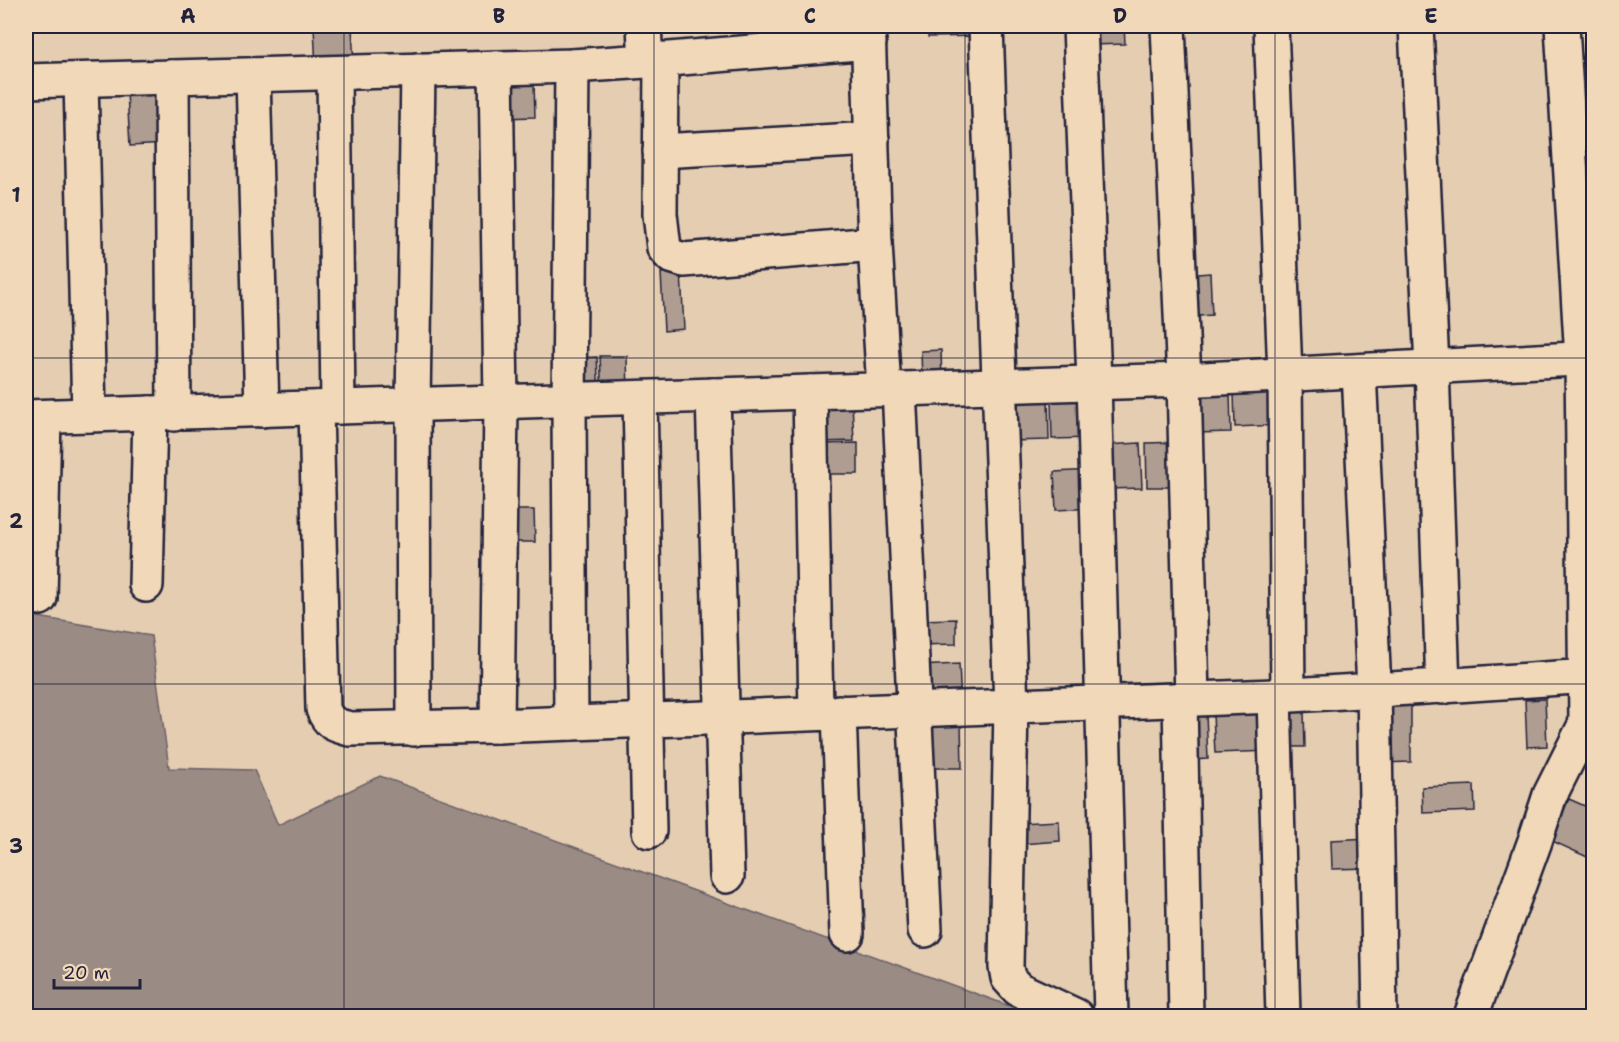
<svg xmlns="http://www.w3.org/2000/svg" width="1619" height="1042" font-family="'Shantell Sans',sans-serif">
<rect width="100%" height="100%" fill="#e5cdb2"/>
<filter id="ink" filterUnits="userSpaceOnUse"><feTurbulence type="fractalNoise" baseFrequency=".0167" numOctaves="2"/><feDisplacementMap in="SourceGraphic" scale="12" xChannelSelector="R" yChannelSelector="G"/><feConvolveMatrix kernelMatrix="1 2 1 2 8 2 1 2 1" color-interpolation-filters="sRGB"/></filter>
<g filter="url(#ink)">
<polygon fill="#9a8b84" stroke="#6a6167" stroke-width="1.5" points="26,615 151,636 169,768 254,770 278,825 380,776 1037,1016 26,1016"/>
<g fill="#af9d91" stroke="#22223b" stroke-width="1.5">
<polygon points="352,26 354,68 316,69 314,27"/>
<polygon points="928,26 981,26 981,36 928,37"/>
<polygon points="1091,26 1124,26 1125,44 1091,45"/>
<polygon points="534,83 535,117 500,118 499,84"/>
<polygon points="164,90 167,144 130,146 127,92"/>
<polygon points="681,272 684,329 664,331 661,273"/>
<polygon points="1210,273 1212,315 1187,317 1185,275"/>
<polygon points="941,350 942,382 922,382 921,351"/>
<polygon points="600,356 627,356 628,396 602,397"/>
<polygon points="597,357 599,397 578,398 576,358"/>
<polygon points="1278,391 1279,425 1235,427 1234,393"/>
<polygon points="1230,393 1231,432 1194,433 1193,394"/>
<polygon points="1048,398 1049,440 1008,441 1007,400"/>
<polygon points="1092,400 1092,438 1052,439 1051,401"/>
<polygon points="852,403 854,441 817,442 816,404"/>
<polygon points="1183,442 1184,487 1147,487 1146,443"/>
<polygon points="858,443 858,474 821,474 821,444"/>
<polygon points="1140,443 1142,488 1108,489 1106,445"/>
<polygon points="1093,470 1095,508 1056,510 1054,472"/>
<polygon points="505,510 534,510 535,542 505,542"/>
<polygon points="956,619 956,644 918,645 918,620"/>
<polygon points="959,664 961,705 920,707 918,666"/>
<polygon points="1545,699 1547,746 1527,747 1525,700"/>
<polygon points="1380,702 1411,702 1411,762 1380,763"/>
<polygon points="1304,711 1305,747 1287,747 1286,712"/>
<polygon points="1269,712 1271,751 1215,753 1213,714"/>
<polygon points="1206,714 1208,759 1191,760 1189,715"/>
<polygon points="961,724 962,768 927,768 926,725"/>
<polygon points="1474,785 1475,811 1423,813 1422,787"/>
<polygon points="1569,799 1594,810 1594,860 1550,840"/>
<polygon points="1059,821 1060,841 1021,844 1019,823"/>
<polygon points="1369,838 1370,868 1332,869 1331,840"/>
</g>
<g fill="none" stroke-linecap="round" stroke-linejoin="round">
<defs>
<g id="minor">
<polyline points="868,26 875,244 884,389"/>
<polyline points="986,26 1011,706 1006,967 1008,978 1018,989 1076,1016"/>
<polyline points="1080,26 1094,381 1111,1016"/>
<polyline points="1168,26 1184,380 1192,699"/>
<polyline points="1271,26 1285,374 1288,695"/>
<polyline points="1416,26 1432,367 1443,687"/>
<polyline points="1562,26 1582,359 1586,721"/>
<polyline points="661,59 660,214 664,248 671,256 684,260 875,244"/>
<polyline points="646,61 869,42"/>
<polyline points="496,68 501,402 497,726"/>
<polyline points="334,73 338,407"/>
<polyline points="253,75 262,410"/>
<polyline points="172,77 174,414"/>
<polyline points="81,80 89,415"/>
<polyline points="26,81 572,66 646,61 644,26"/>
<polyline points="660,151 872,139"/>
<polyline points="1359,371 1374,689 1380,1016"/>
<polyline points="899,389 925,930"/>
<polyline points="810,392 816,713"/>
<polyline points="713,395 727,876"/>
<polyline points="640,398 649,831"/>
<path d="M 316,408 L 323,709 C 329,724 335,725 350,729 L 497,726 L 1274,696 C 1378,690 1482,684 1586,676"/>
<polyline points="26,417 1184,380 1594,358"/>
<polyline points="146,585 150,413"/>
<polyline points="40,598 44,417"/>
<polyline points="1274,696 1283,1016"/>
<polyline points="1180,699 1186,1016"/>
<polyline points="839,712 847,934"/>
<polyline points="571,723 569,407 572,66"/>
<polyline points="414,729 413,405 418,70"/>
<polyline points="1471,1016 1535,841 1550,795 1594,707"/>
</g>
</defs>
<use href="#minor" stroke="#22223b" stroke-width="38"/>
<use href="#minor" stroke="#f1d8b9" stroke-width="33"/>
</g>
</g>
<path fill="none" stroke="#22223b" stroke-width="1.5" stroke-opacity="0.55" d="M 344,26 L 344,1016M 654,26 L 654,1016M 965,26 L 965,1016M 1275,26 L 1275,1016M 26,358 L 1594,358M 26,684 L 1594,684"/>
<rect width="1619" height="1042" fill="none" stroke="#f1d8b9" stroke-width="66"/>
<path d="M54 979v9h86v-9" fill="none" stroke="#22223b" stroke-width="3"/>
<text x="63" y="979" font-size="18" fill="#22223b" stroke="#f1d8b9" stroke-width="4.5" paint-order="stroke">20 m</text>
<rect x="33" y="33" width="1553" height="976" fill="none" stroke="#22223b" stroke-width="2"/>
<g font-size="20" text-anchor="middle" font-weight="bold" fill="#22223b">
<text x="188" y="23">A</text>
<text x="499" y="23">B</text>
<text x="810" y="23">C</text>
<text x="1120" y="23">D</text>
<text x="1431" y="23">E</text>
<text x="16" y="202">1</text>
<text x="16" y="528">2</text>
<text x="16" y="853">3</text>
</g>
</svg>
